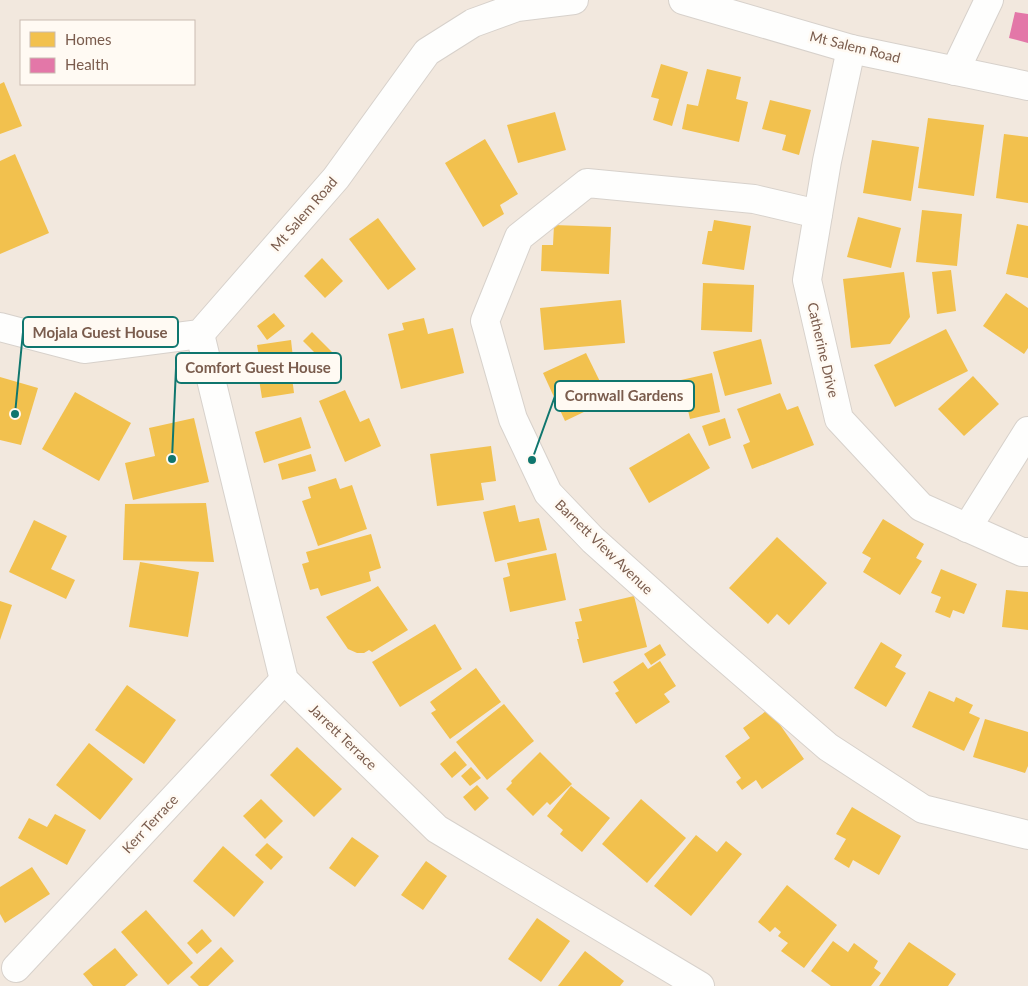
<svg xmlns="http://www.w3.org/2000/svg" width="1028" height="986" font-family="Lato,sans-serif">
<rect width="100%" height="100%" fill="#f9f5f0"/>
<path fill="#f2e8de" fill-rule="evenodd" d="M 0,0 L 1028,0 L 1028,986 L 0,986 ZM 21,21 L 194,21 L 194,84 L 21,84 Z"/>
<g fill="#f2c14e">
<polygon points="661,64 688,72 672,126 653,120 659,99 651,97"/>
<polygon points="707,69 741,77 736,99 748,102 739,142 682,129 687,104 698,106"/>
<polygon points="4,82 22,126 0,134 0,84"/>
<polygon points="770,100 811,110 799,155 782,150 786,135 762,129"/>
<polygon points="555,112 566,150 518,163 507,125"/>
<polygon points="928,118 984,125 974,196 918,188"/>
<polygon points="1004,134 1028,137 1028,203 996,198"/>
<polygon points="485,139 518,194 500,205 504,214 483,227 445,163"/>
<polygon points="872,140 919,147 911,201 863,193"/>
<polygon points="15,154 49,233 0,254 0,161"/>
<polygon points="922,210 962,214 957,266 916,262"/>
<polygon points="858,217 901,228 891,268 847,257"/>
<polygon points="378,218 416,269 388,290 349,239"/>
<polygon points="714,220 751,226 744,270 702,264 708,231 712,231"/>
<polygon points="1017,224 1028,226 1028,278 1006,274"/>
<polygon points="554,225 611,227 609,274 541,271 542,245 553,245"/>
<polygon points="322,258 343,281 325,298 304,276"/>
<polygon points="951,270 956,311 937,314 932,272"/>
<polygon points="904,272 910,317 890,344 851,348 843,279"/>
<polygon points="703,283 754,285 752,332 701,330"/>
<polygon points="1006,293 1028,308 1028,348 1024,354 983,326"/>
<polygon points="621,300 625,343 544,350 540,308"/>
<polygon points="274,313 285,326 267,340 257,326"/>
<polygon points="424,318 428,334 453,328 464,373 401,389 388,334 404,330 402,323"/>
<polygon points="946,329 968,371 895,407 874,365"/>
<polygon points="312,332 338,358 329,367 303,341"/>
<polygon points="761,339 772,384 725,396 713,352"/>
<polygon points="291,340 293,358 260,363 257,345"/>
<polygon points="586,353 609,400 565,421 543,373"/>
<polygon points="290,362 294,393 262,398 257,367"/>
<polygon points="712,373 720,412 690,419 681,380"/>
<polygon points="973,376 999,404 964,436 938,409"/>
<polygon points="0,377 38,388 21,445 0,440"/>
<polygon points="345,390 360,422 369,418 381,446 345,462 319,401"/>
<polygon points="75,392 131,423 99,481 42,449"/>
<polygon points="780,393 787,410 798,406 814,445 752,469 743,445 750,442 737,409"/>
<polygon points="301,417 311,448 264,463 255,432"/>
<polygon points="194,418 209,482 133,500 125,463 155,456 149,428"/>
<polygon points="725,418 731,438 709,446 702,426"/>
<polygon points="689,433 710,468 649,503 629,468"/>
<polygon points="491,446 496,481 481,483 484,500 437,506 430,454"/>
<polygon points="311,454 316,471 282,480 278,464"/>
<polygon points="336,478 340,489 352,485 367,529 318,546 302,501 311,498 308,487"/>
<polygon points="206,503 214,562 123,560 125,504"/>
<polygon points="515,505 519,522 539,518 547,550 495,562 483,512"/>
<polygon points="883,519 924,544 916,558 922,561 900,595 863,572 871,558 862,553"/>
<polygon points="34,520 67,536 51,569 75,580 66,599 9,572"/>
<polygon points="371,534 381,568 369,572 371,581 321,596 318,588 310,590 302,564 309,562 306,552"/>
<polygon points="777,537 827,583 789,625 777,614 768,624 729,588"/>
<polygon points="556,553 566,600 510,612 503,578 510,576 507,563"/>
<polygon points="140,562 199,572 188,637 129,627"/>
<polygon points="941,569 977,584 964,614 953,610 950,618 935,612 941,597 931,593"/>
<polygon points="378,586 408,630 372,652 369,650 364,653 357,653 348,649 326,617"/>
<polygon points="1006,590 1028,592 1028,630 1002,627"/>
<polygon points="634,596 647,647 583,663 577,639 579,639 575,622 582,621 579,609"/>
<polygon points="0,601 12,605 0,640"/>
<polygon points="435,624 462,669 400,707 372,662"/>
<polygon points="881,642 902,655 895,667 906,673 886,707 854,688"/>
<polygon points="660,644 666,655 651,665 644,654"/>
<polygon points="660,661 676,686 664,694 670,702 636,724 615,693 619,691 613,682 643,662 648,669"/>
<polygon points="476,668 501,702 450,739 431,713 436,710 430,702"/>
<polygon points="127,685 176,720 144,764 95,730"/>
<polygon points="929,691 954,702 956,697 973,705 969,713 980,718 964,751 912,727"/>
<polygon points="504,704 534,741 487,780 456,742"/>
<polygon points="769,709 804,759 762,789 756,780 742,790 736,782 741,778 725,756 750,738 743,728"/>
<polygon points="985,719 1028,732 1028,766 1025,773 973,757"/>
<polygon points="89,743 133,779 100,820 56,785"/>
<polygon points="297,747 342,789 314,817 270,775"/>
<polygon points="455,751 467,765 452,778 440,764"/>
<polygon points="540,752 572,784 550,805 547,802 533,816 506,789 512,783 511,781"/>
<polygon points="471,767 481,778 470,786 461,776"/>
<polygon points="477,785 489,798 475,811 463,797"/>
<polygon points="571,786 610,818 582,852 560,834 563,830 547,816"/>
<polygon points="261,799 283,821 265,839 243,816"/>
<polygon points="641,799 686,838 647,883 602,844"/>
<polygon points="852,807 901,836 879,875 853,860 849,868 834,859 846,839 836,834"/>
<polygon points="55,814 86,830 67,865 18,838 29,818 47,827"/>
<polygon points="696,835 717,852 726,841 742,854 691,916 654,886"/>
<polygon points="352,837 379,856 355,887 329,868"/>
<polygon points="267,843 283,857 271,870 255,855"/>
<polygon points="223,846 264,882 234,917 193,881"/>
<polygon points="426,861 447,876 423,910 401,895"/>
<polygon points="32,867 50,894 5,923 0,914 0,887"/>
<polygon points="787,885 837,925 804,968 781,951 788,943 778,936 781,932 775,927 770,932 758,922"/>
<polygon points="146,910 193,963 168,985 121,932"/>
<polygon points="537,918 570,941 541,982 508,959"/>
<polygon points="202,929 212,941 197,954 187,943"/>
<polygon points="833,941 848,952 854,943 878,961 874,968 881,973 871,986 831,986 811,971"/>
<polygon points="909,942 956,974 948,986 879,986"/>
<polygon points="221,947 234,961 208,986 199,986 190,977"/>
<polygon points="115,948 138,975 125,986 93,986 83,974"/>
<polygon points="585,951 624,981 620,986 558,986"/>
</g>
<polygon fill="#e377a8" points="1015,12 1028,14 1028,43 1009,38"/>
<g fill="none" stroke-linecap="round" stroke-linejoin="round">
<defs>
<g id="minor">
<polyline points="683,0 851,49 1028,86"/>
<polyline points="851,49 827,161 807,280 839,419 921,507 1022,552 1028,552"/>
<polyline points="955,71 989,0"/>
<polyline points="818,214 754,199 587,183 519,237 485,321 513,419 548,493 593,540 700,636 828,747 923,809 1028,835"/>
<polyline points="0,327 84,349 200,334 336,178 427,52 473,23 517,7 574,0"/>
<polyline points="200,334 284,680 437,829 700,986"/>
<polyline points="967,528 1028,431"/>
<polyline points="16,968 284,680"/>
</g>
</defs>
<use href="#minor" stroke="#d7d1cb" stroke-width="30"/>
<use href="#minor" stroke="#fefefd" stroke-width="28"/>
</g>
<g text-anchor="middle" stroke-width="5" stroke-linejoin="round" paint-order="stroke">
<g font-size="14" fill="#7a5c4d" stroke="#fffaf3">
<text transform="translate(855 47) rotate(14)" y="5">Mt Salem Road</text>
<text transform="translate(304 214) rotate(-49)" y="5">Mt Salem Road</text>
<text transform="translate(823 350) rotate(77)" y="5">Catherine Drive</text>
<text transform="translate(604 547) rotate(44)" y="5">Barnett View Avenue</text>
<text transform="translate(343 737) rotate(44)" y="5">Jarrett Terrace</text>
<text transform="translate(150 824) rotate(-47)" y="5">Kerr Terrace</text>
</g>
</g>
<path fill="none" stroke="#0f766e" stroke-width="2" d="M15 414L23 332M172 459L176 368M532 460L555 396"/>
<g fill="#0f766e" stroke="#fffaf3" stroke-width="2">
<circle cx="15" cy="414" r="5"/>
<circle cx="172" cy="459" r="5"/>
<circle cx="532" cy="460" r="5"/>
</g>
<g fill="#fffaf3" stroke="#0f766e" stroke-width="2">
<rect x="23" y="317" width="155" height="30" rx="5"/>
<rect x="176" y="353" width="165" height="30" rx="5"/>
<rect x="555" y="381" width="139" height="30" rx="5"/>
</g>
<g font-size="15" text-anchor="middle" font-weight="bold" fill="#7a5c4d">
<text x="100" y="338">Mojala Guest House</text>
<text x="258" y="373">Comfort Guest House</text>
<text x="624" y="401">Cornwall Gardens</text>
</g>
<rect x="20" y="20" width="175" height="65" fill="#fffaf3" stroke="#cabbb1"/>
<rect x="30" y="32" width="25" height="15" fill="#f2c14e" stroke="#cabbb1"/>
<text x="65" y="45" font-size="15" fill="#7a5c4d">Homes</text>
<rect x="30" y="58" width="25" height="15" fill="#e377a8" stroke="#cabbb1"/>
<text x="65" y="70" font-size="15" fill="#7a5c4d">Health</text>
</svg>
